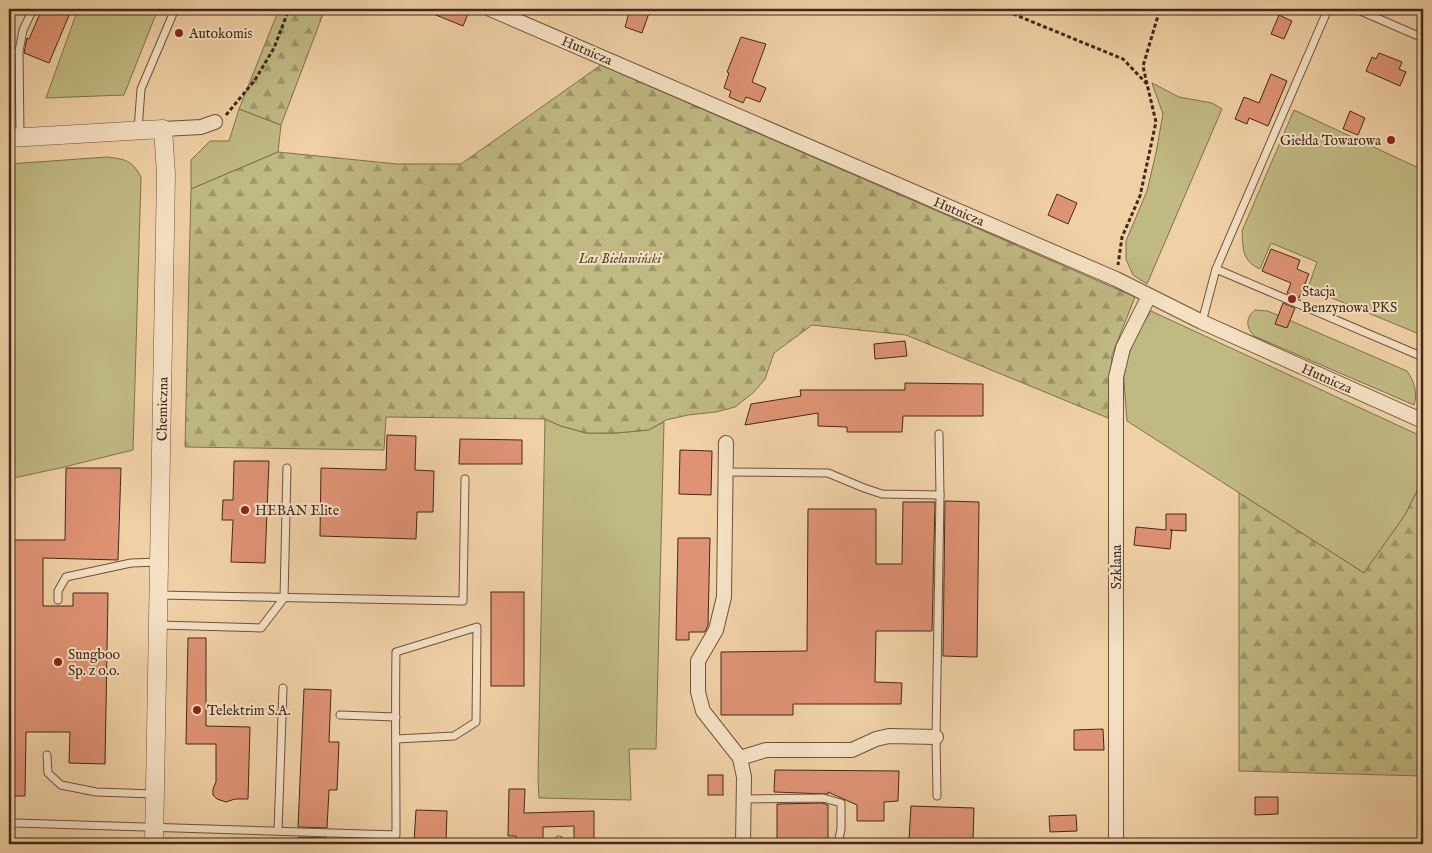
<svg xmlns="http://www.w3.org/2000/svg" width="1432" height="853" font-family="'IM FELL English',serif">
<defs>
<pattern id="forest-firs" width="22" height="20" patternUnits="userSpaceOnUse" patternTransform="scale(1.25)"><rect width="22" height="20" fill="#c0b982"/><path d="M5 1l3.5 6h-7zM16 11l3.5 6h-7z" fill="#9e966a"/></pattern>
</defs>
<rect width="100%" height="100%" fill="#f0d0a5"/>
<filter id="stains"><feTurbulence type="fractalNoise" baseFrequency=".004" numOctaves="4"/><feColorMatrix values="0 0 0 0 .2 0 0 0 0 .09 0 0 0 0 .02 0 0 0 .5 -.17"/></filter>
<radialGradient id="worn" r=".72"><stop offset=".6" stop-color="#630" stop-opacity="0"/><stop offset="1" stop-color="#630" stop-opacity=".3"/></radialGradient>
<g fill="#c0b982" stroke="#81714f">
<polygon points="78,9 158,9 124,95 46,98"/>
<polygon points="1152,83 1179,97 1212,103 1222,109 1147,284 1133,275 1126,259 1126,241 1147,191 1156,153 1163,114"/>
<polygon points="239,109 281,125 278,152 191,189 191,160 210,141 229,141"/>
<path d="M 1294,110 L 1423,170 L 1423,334 L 1419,334 L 1308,288 L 1317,262 L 1271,243 L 1260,269 C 1242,261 1243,249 1242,231 Z"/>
<path d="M 107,157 C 125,159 132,160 141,177 L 133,450 L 60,468 L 9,479 L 9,164 Z"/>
<path d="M 1255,310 L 1268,311 L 1407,371 C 1414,381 1418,393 1414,405 L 1254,336 C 1246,327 1245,318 1255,310 Z"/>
<polygon points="1151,311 1423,437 1423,479 1405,515 1364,573 1127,421 1123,369 1137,333"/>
<polygon points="545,419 561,426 586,433 616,433 648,430 664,422 656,749 629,749 631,800 539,798 538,778"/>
</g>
<g fill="url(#forest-firs)" stroke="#81714f">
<polygon points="279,9 325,9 281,125 239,109"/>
<polygon points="601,65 1135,297 1112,355 1108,418 906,335 812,325 774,353 765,379 754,392 735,407 716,412 688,415 666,420 649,430 616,433 586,433 561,426 545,419 386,417 384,450 185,447 191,189 278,152 397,164 461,164"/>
<polygon points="1423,479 1423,776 1239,771 1239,493 1364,573 1405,515"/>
</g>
<g fill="#df9374" stroke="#42291c">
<polygon points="42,9 58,9 70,13 49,63 24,53 27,38 29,39"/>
<polygon points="421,9 454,9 468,14 463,26"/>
<polygon points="630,9 637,9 649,13 642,33 625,27"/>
<polygon points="1279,15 1292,21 1284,39 1271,34"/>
<polygon points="741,37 766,44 752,82 766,88 760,102 746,97 743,103 729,97 731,91 724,88 729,73 727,72"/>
<polygon points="1379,53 1402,62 1399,69 1406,72 1400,86 1366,71 1372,57 1376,59"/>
<polygon points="1271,74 1287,81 1268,126 1249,118 1247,124 1235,119 1244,97 1259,103"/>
<polygon points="1350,111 1365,118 1358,135 1343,129"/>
<polygon points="1057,194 1077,203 1068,224 1048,215"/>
<polygon points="1271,249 1300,260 1297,269 1309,274 1299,298 1287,293 1291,283 1262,271"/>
<polygon points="1283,303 1295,308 1287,328 1275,324"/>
<polygon points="905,341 907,356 875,359 874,344"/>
<polygon points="905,383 983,384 983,416 903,416 902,432 847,432 847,427 818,426 818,413 745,425 751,404 801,396 800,390 905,390"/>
<polygon points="387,435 416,436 415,470 434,471 433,512 417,512 416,539 320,536 321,468 386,470"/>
<polygon points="460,439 522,440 522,464 459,464"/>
<polygon points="680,450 712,451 711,495 679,494"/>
<polygon points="234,461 269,461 265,563 231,562 233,520 222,520 223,500 233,500"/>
<polygon points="66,468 121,468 118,560 43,558 43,606 73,606 73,593 108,593 105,764 69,763 70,732 26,732 25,796 9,796 9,546 14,546 14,540 65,540"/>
<polygon points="945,501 979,502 977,657 943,656"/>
<polygon points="903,502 935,502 932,631 876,631 875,682 902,683 901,704 793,704 793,715 721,715 721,652 807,651 808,509 876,509 876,564 902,564"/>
<polygon points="1166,514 1186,514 1186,531 1170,530 1172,530 1170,549 1134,545 1136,527 1166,530"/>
<polygon points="678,538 710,538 708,625 705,632 689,632 689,640 676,640"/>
<rect x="491" y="592" width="33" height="94"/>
<polygon points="188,638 206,638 206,726 250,727 248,799 235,799 226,802 217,799 213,795 213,789 216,782 216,744 186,744"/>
<polygon points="304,689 331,690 329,742 339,742 337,790 329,790 327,828 298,827"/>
<polygon points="1103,729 1104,750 1074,750 1074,730"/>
<polygon points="775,770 899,771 898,801 884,802 884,821 857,821 857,805 828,792 828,794 774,792"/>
<rect x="708" y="775" width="15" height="20"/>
<polygon points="509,789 525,789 524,813 594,811 594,844 574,844 574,826 543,827 543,844 516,844 516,836 508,836"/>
<polygon points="1255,797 1278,797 1278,814 1255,815"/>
<polygon points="822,803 828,805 828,844 777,844 777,804"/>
<polygon points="911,806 974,808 973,841 909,840"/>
<polygon points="416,810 447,811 446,842 414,842"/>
<polygon points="1076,815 1077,831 1050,832 1049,816"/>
<polygon points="298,837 327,838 326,844 298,844"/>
</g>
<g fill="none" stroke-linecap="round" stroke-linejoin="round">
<defs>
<g id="service">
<polyline points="1356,9 1423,38"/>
<polyline points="138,130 141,89 175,9"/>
<polyline points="20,137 19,51 23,30 33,9"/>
<polyline points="1216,269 1423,357"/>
<polyline points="1202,322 1216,269 1328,9"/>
<polyline points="726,472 828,473 864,488 882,494 940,495 939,434"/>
<polyline points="159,595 463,601 465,479"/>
<polyline points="58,600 58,591 66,577 131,563 159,562"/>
<polyline points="159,625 261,628 284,598 287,468"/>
<polyline points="340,715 396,717"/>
<polyline points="47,755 48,773 61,785 96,792 155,794"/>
<polyline points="937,796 936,737 940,495"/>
<polyline points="743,799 823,798 841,803 841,829 838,844"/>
<path d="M 16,823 L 396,835 C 396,774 395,713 396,652 L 477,627 L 476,722 L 454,736 L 396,739"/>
<polyline points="278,831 283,688"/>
<polyline points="559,840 562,844"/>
</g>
<g id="minor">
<polyline points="490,9 1116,279 1202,322 1423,421"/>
<polyline points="163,129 201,127 215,122"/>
<polyline points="726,443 724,597 716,630 698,661 698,692 703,711 740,758 744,777 743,844"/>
<polyline points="740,758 766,750 852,750 876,739 889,736 936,737"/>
<polyline points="1116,844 1116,377 1123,348 1149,296"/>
</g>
<polyline id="tertiary" points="9,138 163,129 166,174 154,844"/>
</defs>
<use href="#service" stroke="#6e533e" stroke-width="9"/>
<use href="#minor" stroke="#6e533e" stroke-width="16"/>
<use href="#tertiary" stroke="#6e533e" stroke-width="19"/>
<g stroke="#42291c" stroke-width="3" stroke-dasharray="4 2.5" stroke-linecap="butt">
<polyline points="1001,9 1123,59 1147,84 1156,122 1140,196 1122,237 1118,265"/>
<polyline points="1147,84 1143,66 1160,9"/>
<polyline points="226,115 255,80 274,48 289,9"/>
</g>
<use href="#service" stroke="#f5e0c4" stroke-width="7"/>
<use href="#minor" stroke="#f5e0c4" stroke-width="14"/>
<use href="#tertiary" stroke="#f5e0c4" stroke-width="18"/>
</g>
<g fill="#8f2418" stroke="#f5e0c4" stroke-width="2">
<circle cx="179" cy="33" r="5"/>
<circle cx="1391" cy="140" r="5"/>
<circle cx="1292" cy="299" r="5"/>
<circle cx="245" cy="510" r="5"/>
<circle cx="58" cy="662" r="5"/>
<circle cx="197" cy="710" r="5"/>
</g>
<g text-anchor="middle" stroke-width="4" stroke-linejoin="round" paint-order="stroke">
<g font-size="14" fill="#42291c" stroke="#f5e0c4" text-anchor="start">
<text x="189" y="38">Autokomis</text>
<text x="1381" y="145" text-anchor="end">Giełda Towarowa</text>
<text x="1302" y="296">Stacja<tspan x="1302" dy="16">Benzynowa PKS</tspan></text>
<text x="255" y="515">HEBAN Elite</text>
<text x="68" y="659">Sungboo<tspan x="68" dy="16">Sp. z o.o.</tspan></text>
<text x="207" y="715">Telektrim S.A.</text>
</g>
<g font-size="14" fill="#42291c" stroke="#f5e0c4">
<text transform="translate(587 50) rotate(23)" y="5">Hutnicza</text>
<text transform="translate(959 211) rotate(23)" y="5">Hutnicza</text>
<text transform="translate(1327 378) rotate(24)" y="5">Hutnicza</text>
<text transform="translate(162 409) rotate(-89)" y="5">Chemiczna</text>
<text transform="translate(1116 567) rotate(-90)" y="5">Szklana</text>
</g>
<g font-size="14" font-style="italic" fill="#5b4630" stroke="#f5e0c4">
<text x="620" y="263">Las Bieławiński</text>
</g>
</g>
<rect width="1432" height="853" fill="none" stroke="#f0d0a5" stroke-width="30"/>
<rect x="10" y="10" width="1412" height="833" fill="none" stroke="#42291c" stroke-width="2.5"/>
<rect x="15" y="15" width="1402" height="823" fill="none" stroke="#42291c"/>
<rect width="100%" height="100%" filter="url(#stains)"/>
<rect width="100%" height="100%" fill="url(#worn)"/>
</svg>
